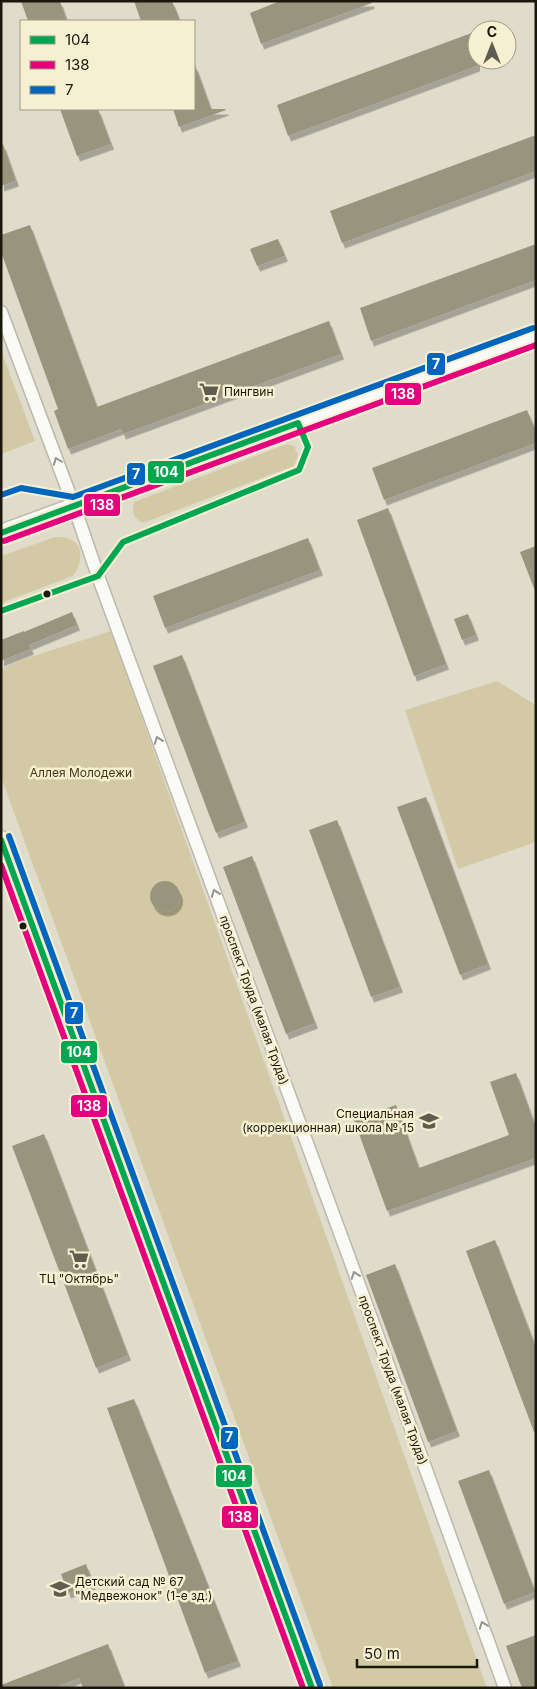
<svg xmlns="http://www.w3.org/2000/svg" width="537" height="1689" font-family="Inter,sans-serif">
<defs>
<filter id="shadow"><feDropShadow dx="3" dy="5.5" stdDeviation="0" flood-color="#0004"/></filter>
</defs>
<rect width="100%" height="100%" fill="#e0dccc"/>
<g fill="#d3caa5">
<polygon points="1,350 35,441 1,454"/>
<path d="M 287,444 L 294,446 L 298,455 L 294,466 L 143,523 C 132,517 132,513 134,502 Z"/>
<path d="M 55,537 C 60,537 66,537 70,539 C 86,546 81,566 73,576 L 1,603 L 1,556 Z"/>
<polygon points="111,631 487,1688 333,1688 1,777 1,669 27,658"/>
<polygon points="497,681 536,705 536,842 458,869 405,710"/>
</g>
<g fill="#99947e" filter="url(#shadow)">
<polygon points="21,1 60,1 67,21 28,21"/>
<polygon points="134,1 172,1 180,21 141,21"/>
<polygon points="280,1 371,1 372,3 261,44 250,13"/>
<polygon points="477,31 477,66 288,136 277,105"/>
<polygon points="195,65 211,109 225,109 226,110 179,127 173,109 194,109 194,66"/>
<polygon points="60,109 98,109 111,144 77,156"/>
<polygon points="536,135 536,171 342,243 330,211"/>
<polygon points="3,144 16,181 1,186 1,145"/>
<polygon points="30,225 97,407 329,321 341,354 123,434 121,429 68,449 54,411 58,409 1,252 1,235"/>
<polygon points="278,239 285,256 257,266 250,249"/>
<polygon points="536,244 536,280 371,341 360,308"/>
<polygon points="527,410 536,432 536,443 384,500 372,468"/>
<polygon points="388,508 446,664 414,676 357,520"/>
<polygon points="308,538 320,570 165,628 153,596"/>
<polygon points="536,546 536,590 535,591 520,552"/>
<polygon points="72,612 77,625 29,645 31,649 1,661 1,640 24,631 24,632"/>
<polygon points="468,614 476,635 462,640 454,619"/>
<polygon points="182,655 245,822 216,833 153,666"/>
<polygon points="426,797 488,964 460,975 397,807"/>
<polygon points="337,820 400,987 371,997 309,830"/>
<polygon points="252,856 315,1023 286,1034 223,867"/>
<circle cx="165" cy="896" r="15"/>
<polygon points="516,1073 536,1128 536,1158 387,1211 354,1120 396,1105 419,1168 509,1135 490,1082"/>
<polygon points="44,1134 128,1355 96,1368 12,1146"/>
<polygon points="495,1240 536,1348 536,1432 534,1432 466,1251"/>
<polygon points="395,1264 457,1431 428,1442 366,1275"/>
<polygon points="134,1399 238,1661 205,1673 107,1408"/>
<polygon points="489,1470 535,1592 504,1604 458,1481"/>
<polygon points="86,1564 93,1584 68,1593 61,1574"/>
<polygon points="536,1635 536,1688 522,1688 506,1646"/>
<polygon points="108,1644 125,1688 83,1688 79,1678 54,1688 1,1688 1,1685"/>
</g>
<g fill="none" stroke-linecap="round" stroke-linejoin="round">
<defs>
<polyline id="minor" points="1,312 74,506 98,576 350,1260 505,1688"/>
<g id="tertiary">
<polyline points="1,533 536,336"/>
<polyline points="1,839 312,1688"/>
</g>
</defs>
<use href="#minor" stroke="#bcb9ac" stroke-width="15"/>
<use href="#tertiary" stroke="#bcb9ac" stroke-width="19"/>
<use href="#minor" stroke="#fafaf7" stroke-width="12"/>
<use href="#tertiary" stroke="#fafaf7" stroke-width="16"/>
<defs>
<g id="bus-1">
<polyline points="1,533 298,423 308,447 299,470 123,542 98,576 1,611"/>
<polyline points="1,840 312,1688"/>
</g>
<g id="bus-2">
<polyline points="4,541 536,345"/>
<polyline points="1,865 303,1688"/>
</g>
<g id="bus-3">
<polyline points="1,495 21,488 73,497 533,328"/>
<polyline points="9,836 320,1685"/>
</g>
</defs>
<use href="#bus-1" stroke="#f6efd1" stroke-width="10"/>
<use href="#bus-2" stroke="#f6efd1" stroke-width="10"/>
<use href="#bus-3" stroke="#f6efd1" stroke-width="10"/>
<use href="#bus-1" stroke="#00a651" stroke-width="6"/>
<use href="#bus-2" stroke="#e5007d" stroke-width="6"/>
<use href="#bus-3" stroke="#0065bd" stroke-width="6"/>
</g>
<defs><path id="oneway-chevron" d="M-2-3.5L2.5 0L-2 3.5" fill="none" stroke-width="1.6" stroke-linecap="round" stroke-linejoin="round" transform="scale(1.25)"/></defs>
<g stroke="#95948e">
<use href="#oneway-chevron" transform="translate(57 461) rotate(-111)"/>
<use href="#oneway-chevron" transform="translate(158 740) rotate(-110)"/>
<use href="#oneway-chevron" transform="translate(215 893) rotate(-110)"/>
<use href="#oneway-chevron" transform="translate(355 1275) rotate(-110)"/>
<use href="#oneway-chevron" transform="translate(483 1625) rotate(-110)"/>
</g>
<defs>
<symbol id="supermarket-bare" viewBox="-9 -9 18 18"><path d="M-6-5.5h2.5l.6 2H6L4.5 2H-2.5L-4.4-4H-6ZM-1.5 3.2a1.3 1.3 0 1 0 .1 0ZM3 3.2a1.3 1.3 0 1 0 .1 0Z" fill="#5f5d50" stroke="#f6efd1" stroke-width="2.5" paint-order="stroke"/></symbol>
<symbol id="school-bare" viewBox="-9 -9 18 18"><path d="M0-5L7-2L0 1L-7-2ZM-4 1L0 2.5L4 1V4Q0 6-4 4Z" fill="#5f5d50" stroke="#f6efd1" stroke-width="2.5" paint-order="stroke"/></symbol>
</defs>
<g fill-rule="evenodd">
<use href="#supermarket-bare" x="195" y="378" width="28" height="28"/>
<use href="#school-bare" x="415" y="1107" width="28" height="28"/>
<use href="#supermarket-bare" x="65" y="1245" width="28" height="28"/>
<use href="#school-bare" x="46" y="1575" width="28" height="28"/>
</g>
<g fill="#1a180d" stroke="#f6efd1" stroke-width="2">
<circle cx="47" cy="594" r="4.5"/>
<circle cx="23" cy="926" r="4.5"/>
</g>
<g text-anchor="middle" stroke-width="5" stroke-linejoin="round" paint-order="stroke">
<g font-size="12" fill="#1a180d" stroke="#f6efd1" text-anchor="start">
<text x="224" y="396">Пингвин</text>
<text x="414" y="1118" text-anchor="end">Специальная<tspan x="414" dy="14">(коррекционная) школа № 15</tspan></text>
<text x="79" y="1283" text-anchor="middle">ТЦ "Октябрь"</text>
<text x="75" y="1586">Детский сад № 67<tspan x="75" dy="14">"Медвежонок" (1-е зд.)</tspan></text>
</g>
<g font-size="12" fill="#423910" stroke="#f6efd1">
<text x="81" y="777">Аллея Молодежи</text>
</g>
<g font-size="12" fill="#1a180d" stroke="#f6efd1">
<text transform="translate(254 1000) rotate(70)" y="4">проспект Труда (малая Труда)</text>
<text transform="translate(393 1380) rotate(70)" y="4">проспект Труда (малая Труда)</text>
</g>
</g>
<g stroke="#f6efd1" stroke-width="2">
<rect x="426" y="352" width="20" height="24" rx="5" fill="#0065bd"/>
<rect x="384" y="382" width="38" height="24" rx="5" fill="#e5007d"/>
<rect x="147" y="460" width="38" height="24" rx="5" fill="#00a651"/>
<rect x="126" y="462" width="20" height="24" rx="5" fill="#0065bd"/>
<rect x="83" y="493" width="38" height="24" rx="5" fill="#e5007d"/>
<rect x="64" y="1001" width="20" height="24" rx="5" fill="#0065bd"/>
<rect x="60" y="1040" width="38" height="24" rx="5" fill="#00a651"/>
<rect x="70" y="1094" width="38" height="24" rx="5" fill="#e5007d"/>
<rect x="220" y="1426" width="19" height="24" rx="5" fill="#0065bd"/>
<rect x="215" y="1464" width="38" height="24" rx="5" fill="#00a651"/>
<rect x="221" y="1505" width="38" height="24" rx="5" fill="#e5007d"/>
</g>
<g font-size="14" text-anchor="middle" font-weight="bold" fill="#fff">
<text x="436" y="369">7</text>
<text x="403" y="399">138</text>
<text x="166" y="477">104</text>
<text x="136" y="479">7</text>
<text x="102" y="510">138</text>
<text x="74" y="1018">7</text>
<text x="79" y="1057">104</text>
<text x="89" y="1111">138</text>
<text x="229" y="1442">7</text>
<text x="234" y="1481">104</text>
<text x="240" y="1522">138</text>
</g>
<rect width="537" height="1689" fill="none" stroke="#1a180d" stroke-width="5"/>
<rect x="20" y="20" width="175" height="90" fill="#f6efd1" stroke="#9e9983"/>
<rect x="30" y="36" width="25" height="8" fill="#00a651" stroke="#9e9983"/>
<text x="65" y="45" font-size="15" fill="#1a180d">104</text>
<rect x="30" y="61" width="25" height="8" fill="#e5007d" stroke="#9e9983"/>
<text x="65" y="70" font-size="15" fill="#1a180d">138</text>
<rect x="30" y="86" width="25" height="8" fill="#0065bd" stroke="#9e9983"/>
<text x="65" y="95" font-size="15" fill="#1a180d">7</text>
<g transform="translate(492 45)"><circle r="24" fill="#f6efd1" stroke="#9e9983"/>
<path d="M0-4L9 19L0 12L-9 19Z" fill="#5f5d50"/>
<text y="-8" font-size="14" font-weight="bold" text-anchor="middle" fill="#1a180d">С</text>
</g>
<path d="M357 1659v8h120v-8" fill="none" stroke="#1a180d" stroke-width="2.5"/>
<text x="364" y="1659" font-size="15" fill="#1a180d" stroke="#f6efd1" stroke-width="4" paint-order="stroke">50 m</text>
</svg>
